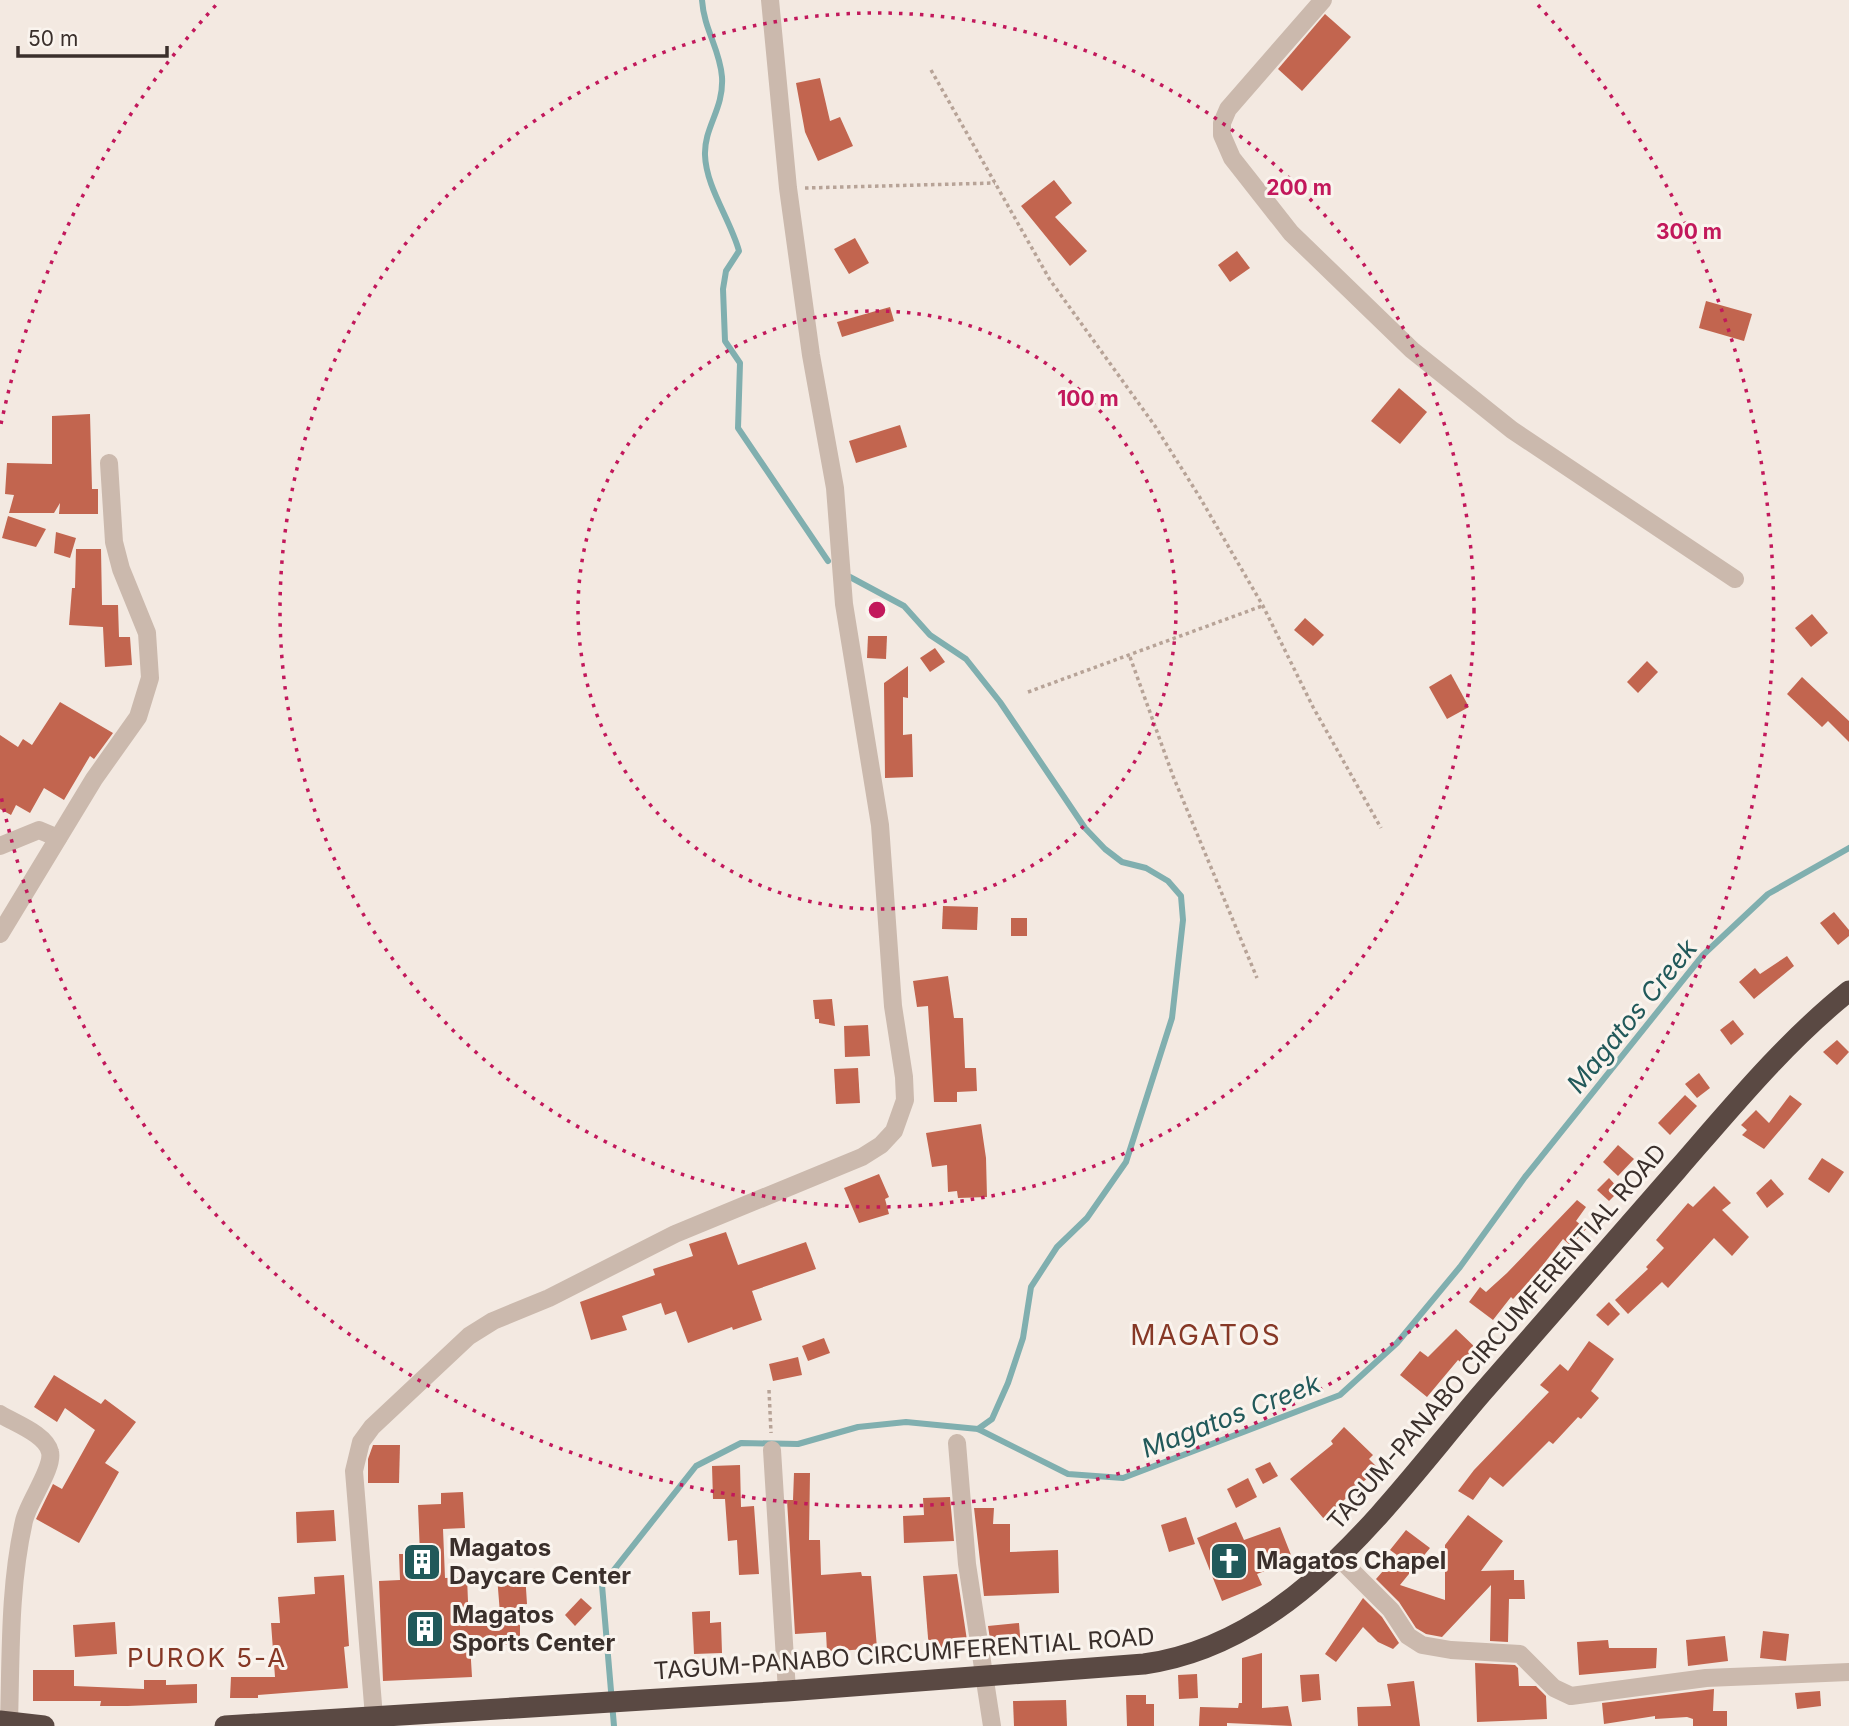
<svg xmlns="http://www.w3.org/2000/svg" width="1849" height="1726" font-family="Inter,sans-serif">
<rect width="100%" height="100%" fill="#f3e9e1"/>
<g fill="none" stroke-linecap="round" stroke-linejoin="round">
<g stroke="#80afaf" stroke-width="6">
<path d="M 702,0 C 704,30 720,49 722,77 C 724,109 704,127 705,155 C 706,187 730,219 739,251 L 726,271 L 723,289 L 725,341 L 740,363 L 738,428 L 828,561"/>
<polyline points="850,577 904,606 930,635 966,659 1000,702 1085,828 1105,849 1122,862 1146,868 1168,881 1181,896 1183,920 1172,1018 1126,1162 1087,1218 1057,1247 1031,1287 1023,1338 1008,1383 992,1419 978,1429"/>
<polyline points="614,1726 602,1585 696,1466 741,1443 798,1444 858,1427 906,1422 978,1429 1068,1474 1123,1478 1340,1395 1397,1343 1460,1267 1525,1177 1703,955 1768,894 1849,848"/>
</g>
</g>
<g fill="#c2654f">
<polygon points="1325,14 1351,37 1302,91 1278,69"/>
<polygon points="820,78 830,121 840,117 853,146 818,161 805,132 796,83"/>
<polygon points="1054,180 1072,203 1055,217 1087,251 1070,266 1021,206"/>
<polygon points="855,238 869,263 849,274 834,249"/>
<polygon points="1237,251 1250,268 1230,282 1218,265"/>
<polygon points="1706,301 1752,314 1744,341 1699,328"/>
<polygon points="890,307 894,321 842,337 837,322"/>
<polygon points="1399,388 1427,412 1400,444 1371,421"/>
<polygon points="90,414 92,489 98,489 98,514 59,514 60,503 54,513 9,513 14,495 5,494 7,463 52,464 52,416"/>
<polygon points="900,425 907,447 856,463 849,441"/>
<polygon points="8,516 46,529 36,547 2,538"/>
<polygon points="56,532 76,538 70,558 54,553"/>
<polygon points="76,549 101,549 102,605 118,605 119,637 130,637 132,665 105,667 103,627 69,625 72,588 75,588"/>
<polygon points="1812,614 1828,633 1811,647 1795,628"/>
<polygon points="1305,618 1324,635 1313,646 1294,630"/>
<polygon points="868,636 887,636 886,659 867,658"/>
<polygon points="935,648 945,662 930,672 920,658"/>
<polygon points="1647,661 1658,672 1638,693 1627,682"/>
<polygon points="908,666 908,698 903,697 903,735 912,734 913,777 885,778 884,683"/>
<polygon points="1451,674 1469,707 1447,719 1429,687"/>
<polygon points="1802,677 1849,721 1849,742 1828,721 1822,727 1787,694"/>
<polygon points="60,702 113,733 94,759 90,756 64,800 44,788 30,813 16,805 11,815 0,809 0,735 18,747 23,739 32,745"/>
<polygon points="943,906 978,907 977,930 942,929"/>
<polygon points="1834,912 1849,930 1849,936 1838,945 1820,923"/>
<rect x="1011" y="918" width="16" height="18"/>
<polygon points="1787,956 1794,966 1754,999 1739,982 1755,968 1760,974"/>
<polygon points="948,976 954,1018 963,1018 965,1068 976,1068 977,1091 957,1092 957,1102 934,1102 928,1006 917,1007 913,981"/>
<polygon points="832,999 835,1026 819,1023 819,1019 815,1019 813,1000"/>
<polygon points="1733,1020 1744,1034 1731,1045 1720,1030"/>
<polygon points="868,1025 870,1056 845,1057 844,1026"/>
<polygon points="1837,1040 1849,1052 1837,1065 1823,1052"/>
<polygon points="858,1068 860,1103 836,1104 834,1069"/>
<polygon points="1699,1073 1710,1088 1697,1098 1685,1084"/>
<polygon points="1685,1095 1697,1106 1670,1135 1658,1123"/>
<polygon points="1790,1095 1802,1104 1764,1149 1742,1135 1747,1130 1741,1125 1756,1110 1769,1123"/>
<polygon points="981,1124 986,1158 987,1197 958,1198 957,1191 948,1192 947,1165 932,1167 926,1133"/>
<polygon points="1618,1145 1634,1159 1618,1176 1603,1162"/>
<polygon points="1822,1158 1844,1172 1829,1193 1808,1179"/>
<polygon points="879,1174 889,1197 885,1199 889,1214 859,1223 844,1188"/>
<polygon points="1609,1178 1620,1190 1609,1201 1597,1190"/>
<polygon points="1771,1179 1784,1194 1767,1208 1756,1193"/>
<polygon points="1714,1186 1731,1203 1722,1210 1749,1237 1732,1256 1714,1238 1668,1288 1662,1282 1628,1314 1615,1300 1648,1269 1646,1267 1664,1248 1656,1240 1688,1203 1693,1207"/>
<polygon points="1577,1200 1586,1207 1576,1221 1586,1229 1571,1246 1563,1239 1543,1265 1548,1270 1532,1288 1528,1284 1513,1299 1511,1297 1493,1320 1469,1302 1480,1287 1486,1292 1507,1273"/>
<polygon points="726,1232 738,1265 806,1242 816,1269 752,1291 762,1320 733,1330 732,1327 688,1343 676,1311 665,1315 661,1303 622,1316 627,1330 591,1340 580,1302 655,1275 653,1269 693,1256 689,1244"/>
<polygon points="1609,1302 1620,1314 1608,1326 1596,1315"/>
<polygon points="1456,1329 1478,1350 1464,1365 1458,1360 1427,1397 1400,1375 1420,1351 1428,1357"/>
<polygon points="824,1338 830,1353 808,1361 802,1346"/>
<polygon points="1589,1341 1614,1359 1591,1391 1599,1398 1581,1419 1578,1417 1553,1444 1549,1441 1503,1487 1490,1477 1473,1500 1458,1491 1474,1470 1549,1392 1540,1385 1560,1364 1568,1371"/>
<polygon points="798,1357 802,1375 773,1381 769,1364"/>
<polygon points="54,1375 101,1404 105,1399 136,1422 105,1463 119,1472 79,1543 36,1519 53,1484 62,1489 95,1430 65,1408 57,1422 34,1407"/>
<polygon points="1344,1427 1373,1455 1369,1459 1378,1468 1324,1519 1290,1479 1333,1444 1331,1441"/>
<polygon points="373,1445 400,1445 399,1483 368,1483 368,1459"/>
<polygon points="1270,1462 1278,1476 1263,1484 1255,1469"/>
<polygon points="740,1465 741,1507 754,1506 759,1574 739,1575 737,1540 728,1541 725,1499 713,1499 712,1466"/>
<polygon points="794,1473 810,1473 809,1540 820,1540 821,1575 861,1572 862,1576 871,1576 877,1648 827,1652 826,1632 795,1634 787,1500 793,1500"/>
<polygon points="1248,1478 1257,1497 1236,1508 1227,1489"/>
<polygon points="463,1492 465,1528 443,1529 445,1578 467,1577 469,1626 501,1626 497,1576 525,1573 527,1604 520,1605 520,1645 470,1644 472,1677 383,1681 379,1581 400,1580 399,1554 420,1554 418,1505 441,1504 441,1493"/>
<polygon points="950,1497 954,1541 904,1543 903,1516 924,1515 923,1498"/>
<polygon points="974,1508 994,1508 993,1524 1010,1524 1010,1552 1058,1550 1059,1593 984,1596"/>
<polygon points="334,1510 336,1541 297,1543 296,1512"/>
<polygon points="1468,1515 1503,1541 1481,1571 1514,1570 1514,1580 1524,1580 1525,1599 1509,1599 1508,1642 1490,1641 1491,1585 1442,1637 1426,1634 1416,1628 1399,1602 1376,1579 1397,1555 1390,1550 1406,1530 1430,1548 1400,1585 1445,1600 1445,1545"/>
<polygon points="1186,1517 1195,1544 1169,1552 1161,1525"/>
<polygon points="1236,1522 1244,1540 1280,1527 1293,1560 1257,1574 1262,1585 1222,1601 1197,1538"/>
<polygon points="957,1574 968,1647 929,1650 923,1576"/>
<polygon points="344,1575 349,1646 344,1647 348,1688 258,1695 258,1698 230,1698 231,1677 275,1677 271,1623 280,1623 278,1597 315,1594 314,1577"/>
<polygon points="581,1598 592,1608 575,1626 565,1615"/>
<polygon points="1363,1598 1382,1617 1399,1643 1393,1649 1378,1642 1363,1627 1336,1662 1325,1654"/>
<polygon points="710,1611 710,1623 721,1622 722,1653 694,1654 692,1612"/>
<polygon points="115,1622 117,1654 75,1657 73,1625"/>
<polygon points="1019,1623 1021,1649 992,1652 988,1626"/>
<polygon points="1763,1631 1789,1634 1786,1661 1760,1658"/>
<polygon points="1725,1636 1728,1661 1688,1666 1686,1640"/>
<polygon points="1608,1640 1609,1648 1657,1648 1656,1668 1579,1675 1577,1642"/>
<polygon points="1262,1653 1262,1708 1288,1706 1292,1726 1227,1723 1227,1726 1199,1726 1200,1707 1238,1708 1239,1703 1242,1703 1242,1658"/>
<polygon points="1475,1663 1515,1665 1518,1668 1519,1686 1536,1686 1546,1696 1547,1719 1477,1722"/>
<polygon points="33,1670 74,1670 74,1686 144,1689 144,1680 166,1680 166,1685 197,1684 197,1703 128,1706 100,1706 101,1701 33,1701"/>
<polygon points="1197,1674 1198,1698 1179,1699 1178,1675"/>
<polygon points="1319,1674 1321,1700 1302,1702 1300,1675"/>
<polygon points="1414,1681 1420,1726 1358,1726 1357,1707 1391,1706 1387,1684"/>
<polygon points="1714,1689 1713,1711 1727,1711 1727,1726 1693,1726 1693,1719 1687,1717 1655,1719 1655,1716 1604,1724 1602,1703"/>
<polygon points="1820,1691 1821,1706 1797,1709 1795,1693"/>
<polygon points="1126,1695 1146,1695 1146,1704 1154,1704 1154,1726 1127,1726"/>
<polygon points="1066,1700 1067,1726 1014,1726 1013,1701"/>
</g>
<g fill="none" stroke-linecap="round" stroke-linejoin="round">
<g stroke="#b7a397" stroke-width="3.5" stroke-dasharray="3.5 3.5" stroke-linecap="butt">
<polyline points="931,70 1050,280 1155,426 1199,496 1263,606 1313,707 1381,828"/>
<polyline points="805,188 995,183"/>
<polyline points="1130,657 1173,776 1257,978"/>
<polyline points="1028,692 1262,606"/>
<polyline points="769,1390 771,1433"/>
</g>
<g stroke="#cbb9ad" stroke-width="18">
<polyline points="1323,0 1228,109 1222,123 1222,135 1232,158 1291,233 1412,350 1512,430 1735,579"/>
<polyline points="0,846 39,830 58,838"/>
<polyline points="0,934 94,779 138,717 150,678 147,633 121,569 114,542 109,463"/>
<path d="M 0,1414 C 14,1423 46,1434 50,1452 C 54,1468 28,1502 24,1521 C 9,1587 11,1655 9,1723"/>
<polyline points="957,1443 967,1564 992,1726"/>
<polyline points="772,1450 787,1691"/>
<polyline points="1339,1558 1391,1610 1408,1636 1422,1645 1451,1650 1520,1654 1554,1688 1571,1696 1706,1678 1849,1672"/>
<polyline points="374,1717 354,1471 361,1442 372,1427 469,1336 493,1321 549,1298 675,1234 862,1157 881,1145 894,1131 905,1100 904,1077 893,1006 880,825 844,604 835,488 811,355 788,188 770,0"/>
</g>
<g stroke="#5a4943" stroke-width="21">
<polyline points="0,1721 44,1726"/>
<path d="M 225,1726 L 787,1691 L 1144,1664 C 1295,1643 1390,1500 1482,1393 C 1547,1319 1612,1244 1677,1170 C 1731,1108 1785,1042 1849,991"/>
</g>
</g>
<g fill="none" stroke="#c2185b" stroke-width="3.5" stroke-dasharray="3.5 7">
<circle cx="877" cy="610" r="299"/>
<circle cx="877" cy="610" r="597"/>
<path d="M1 424A896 896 0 0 1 216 5M1538 5A896 896 0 1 1 1 796"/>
</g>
<defs>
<symbol id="church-square" viewBox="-11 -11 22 22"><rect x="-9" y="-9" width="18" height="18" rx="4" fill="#21595a" stroke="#faf4ee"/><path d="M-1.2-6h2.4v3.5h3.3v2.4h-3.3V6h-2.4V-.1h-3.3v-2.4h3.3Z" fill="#fff"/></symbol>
<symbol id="building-square" viewBox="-11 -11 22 22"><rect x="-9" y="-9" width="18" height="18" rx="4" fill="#21595a" stroke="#faf4ee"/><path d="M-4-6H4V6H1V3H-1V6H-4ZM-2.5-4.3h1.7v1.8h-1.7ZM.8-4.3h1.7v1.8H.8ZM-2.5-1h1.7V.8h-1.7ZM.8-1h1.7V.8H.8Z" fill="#fff"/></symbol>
</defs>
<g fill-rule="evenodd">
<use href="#church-square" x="1207" y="1539" width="44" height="44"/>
<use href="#building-square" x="400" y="1540" width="44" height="44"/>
<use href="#building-square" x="403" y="1607" width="44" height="44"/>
</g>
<g text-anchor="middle" stroke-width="6" stroke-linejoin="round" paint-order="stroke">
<g font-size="24" fill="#3a2f2b" stroke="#faf4ee">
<text transform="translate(1497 1337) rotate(-49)" y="8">TAGUM-PANABO CIRCUMFERENTIAL ROAD</text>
<text transform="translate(904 1654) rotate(-4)" y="8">TAGUM-PANABO CIRCUMFERENTIAL ROAD</text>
</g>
<g font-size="24" font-weight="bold" fill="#3a2f2b" stroke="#faf4ee" text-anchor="start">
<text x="449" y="1556">Magatos<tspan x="449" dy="28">Daycare Center</tspan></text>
<text x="1256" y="1569">Magatos Chapel</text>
<text x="452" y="1623">Magatos<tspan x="452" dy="28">Sports Center</tspan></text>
</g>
<g font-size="26" font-style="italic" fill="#21595a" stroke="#faf4ee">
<text transform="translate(1632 1016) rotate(-51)" y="9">Magatos Creek</text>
<text transform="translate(1231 1416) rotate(-21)" y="9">Magatos Creek</text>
</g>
<g font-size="26" letter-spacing="2" fill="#863826" stroke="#faf4ee">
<text x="207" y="1667">PUROK 5-A</text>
</g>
<g font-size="28" letter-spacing="2" fill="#863826" stroke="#faf4ee">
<text x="1206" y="1345">MAGATOS</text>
</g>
</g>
<circle cx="877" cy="610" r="10" fill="#c2185b" stroke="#faf4ee" stroke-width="3.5"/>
<g font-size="21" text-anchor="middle" font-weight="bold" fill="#c2185b" stroke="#faf4ee" stroke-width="6" stroke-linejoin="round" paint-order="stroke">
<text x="1299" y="195">200 m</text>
<text x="1689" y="239">300 m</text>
<text x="1088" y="406">100 m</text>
</g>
<path d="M18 46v10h149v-10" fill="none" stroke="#3a2f2b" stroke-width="3.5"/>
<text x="28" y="46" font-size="21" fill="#3a2f2b" stroke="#faf4ee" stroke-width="5" paint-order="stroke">50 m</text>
</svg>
